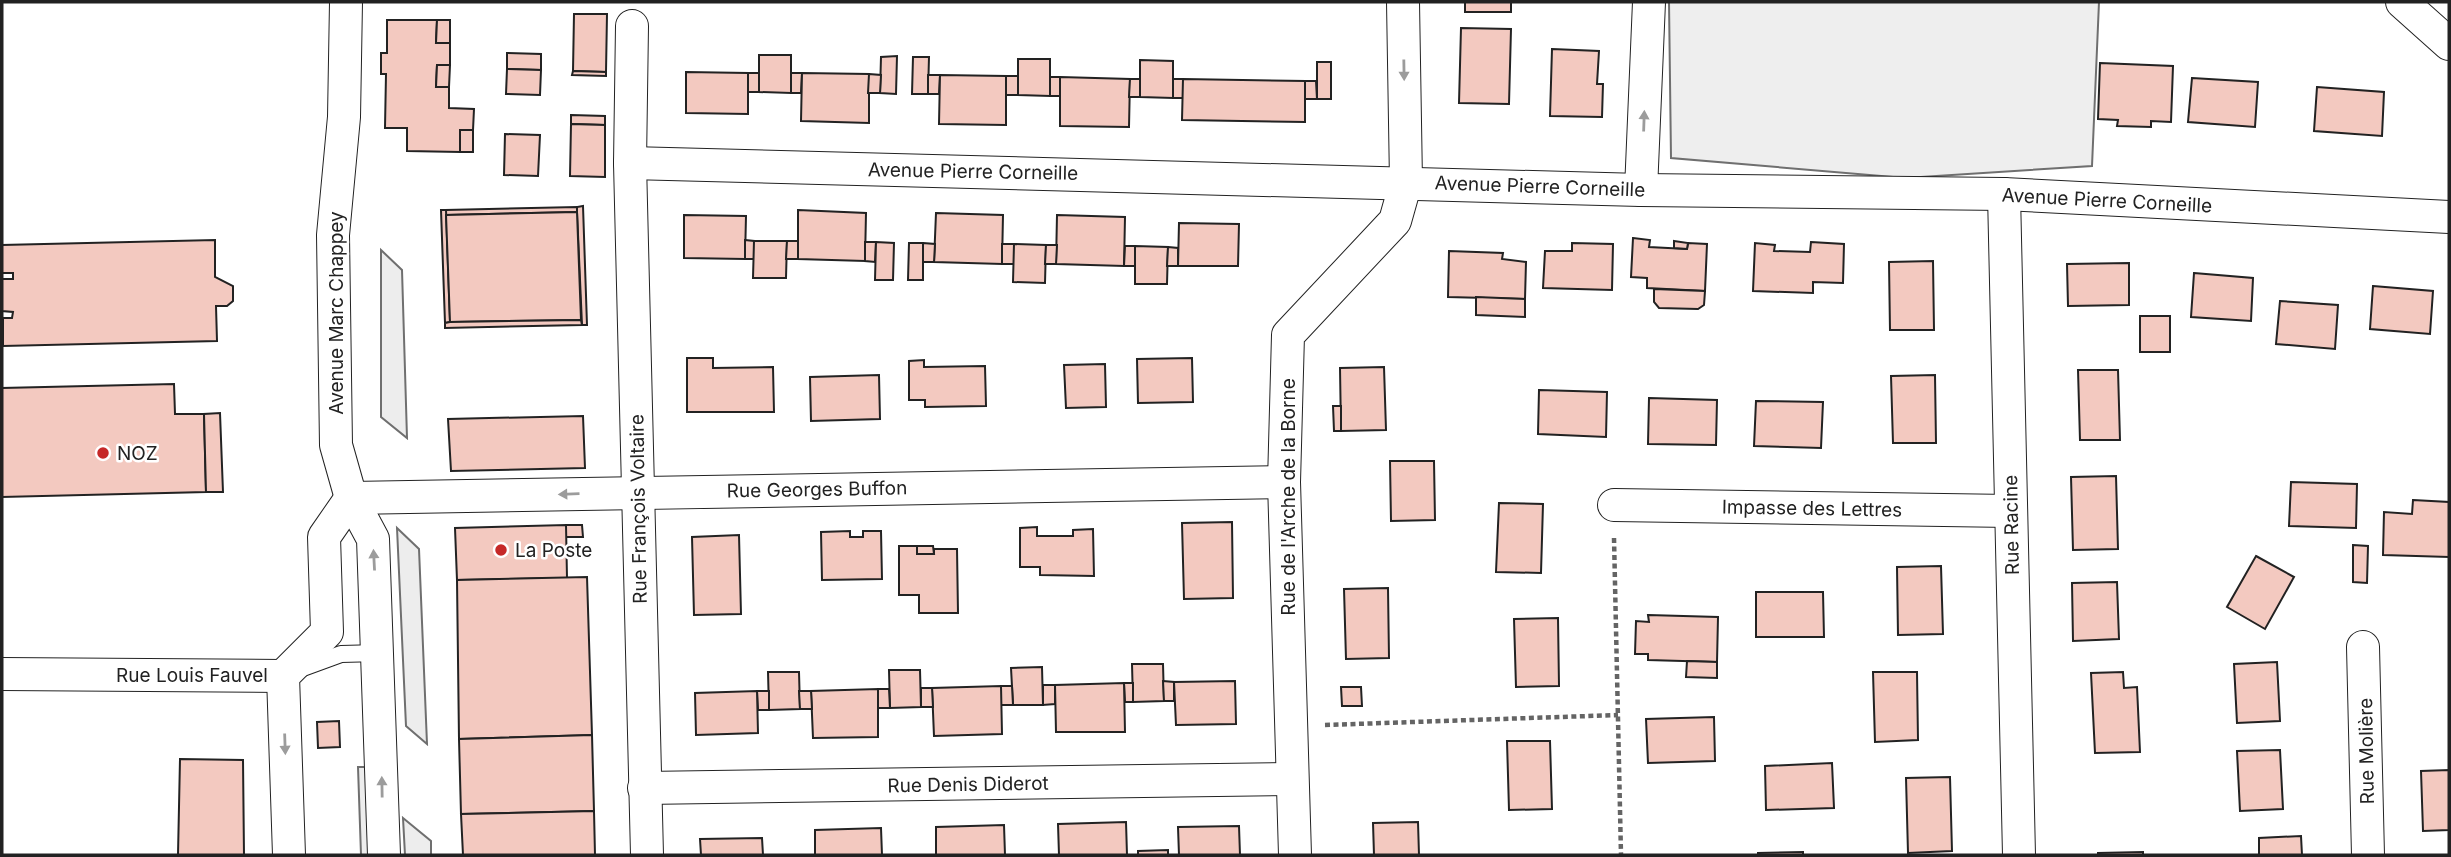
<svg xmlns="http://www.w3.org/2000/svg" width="2451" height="857" font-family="Inter,sans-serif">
<rect width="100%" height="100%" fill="#fff"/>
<polygon fill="#eee" stroke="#6f6f6f" stroke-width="2" points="1669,2 2099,2 2092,166 1905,178 1671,158"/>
<g fill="#ededed" stroke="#6f6f6f" stroke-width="2">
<polygon points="381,250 402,270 407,438 381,417"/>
<polygon points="397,528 419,549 427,744 406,726"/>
<polygon points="358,767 369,767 372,855 361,855"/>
<polygon points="403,818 431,841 431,855 405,855"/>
</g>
<g fill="#f3c9c0" stroke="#222" stroke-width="2">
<rect x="1465" y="2" width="46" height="10"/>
<polygon points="574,14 607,14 606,72 573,71"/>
<polygon points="387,20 437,20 436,43 450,43 450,65 437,65 436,87 449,87 449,108 474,109 473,130 460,130 460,152 407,151 407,128 385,128 386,74 381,74 381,53 387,53"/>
<polygon points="437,20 450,20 450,43 436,43"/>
<polygon points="1461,28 1511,29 1509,104 1459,103"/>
<polygon points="1552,49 1599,51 1597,84 1603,84 1602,117 1550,116"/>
<polygon points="507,53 541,54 541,70 507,69"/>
<polygon points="759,55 791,55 791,93 759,92"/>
<polygon points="897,56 896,94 880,93 881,57"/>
<polygon points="913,57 929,57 928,94 912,94"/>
<polygon points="1018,59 1050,59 1050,96 1018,95"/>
<polygon points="1140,60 1173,61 1173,98 1140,97"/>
<rect x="1317" y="62" width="14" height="37"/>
<polygon points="2100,63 2173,66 2171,122 2151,121 2151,127 2117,126 2118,120 2098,119"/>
<polygon points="437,65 450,65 449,87 436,87"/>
<polygon points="507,69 541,70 540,95 506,94"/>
<polygon points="573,71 606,72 606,76 572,75"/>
<polygon points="686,72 748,73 748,114 686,113"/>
<rect x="748" y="73" width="11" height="19"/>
<polygon points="791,73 802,73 801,93 791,93"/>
<polygon points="802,73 869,74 869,123 801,121"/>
<polygon points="869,74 881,75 880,93 868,93"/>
<polygon points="928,75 940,75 939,94 928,94"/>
<polygon points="940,75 1006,76 1006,125 939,124"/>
<rect x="1006" y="76" width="12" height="19"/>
<rect x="1050" y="77" width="10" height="19"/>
<polygon points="1060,77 1130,79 1129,127 1060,126"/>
<polygon points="2192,78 2258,82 2255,127 2188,122"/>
<polygon points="1130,79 1140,79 1140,97 1129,97"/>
<rect x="1173" y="79" width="10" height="19"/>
<polygon points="1183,79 1305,81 1305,122 1182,120"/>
<polygon points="1305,81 1316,81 1317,99 1305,99"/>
<polygon points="2317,87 2384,92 2382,136 2314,131"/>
<polygon points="571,115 605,116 605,125 571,124"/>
<polygon points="571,124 605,125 605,177 570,176"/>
<rect x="460" y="130" width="13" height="22"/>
<polygon points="505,134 540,135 538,176 504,175"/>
<polygon points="583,206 587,325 582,325 577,212 577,207"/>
<polygon points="577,207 577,212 446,215 446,210"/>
<polygon points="441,210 446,210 450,322 445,323"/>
<polygon points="798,210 866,213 865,261 798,259"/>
<polygon points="577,212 581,320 450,322 446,215"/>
<polygon points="936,213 1003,215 1002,264 934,262"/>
<polygon points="684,215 746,216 745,259 684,258"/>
<polygon points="1057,215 1125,217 1124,266 1056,264"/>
<polygon points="1179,223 1239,224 1238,266 1178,266"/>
<polygon points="1633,238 1650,240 1649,247 1687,249 1688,243 1707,244 1705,291 1647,288 1647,278 1631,277"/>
<polygon points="215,240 215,277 233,286 233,301 227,306 216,306 217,341 3,346 3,318 12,318 13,312 2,311 2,279 13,279 13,273 2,273 2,245"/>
<polygon points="745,240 754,241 754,259 745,259"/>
<polygon points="754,241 787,241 786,278 753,278"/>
<polygon points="787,241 798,241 798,259 786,259"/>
<polygon points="1674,241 1688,243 1687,249 1674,248"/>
<polygon points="865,242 876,242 875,262 865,261"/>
<polygon points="876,242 894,243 893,280 875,280"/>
<polygon points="1811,242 1844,244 1843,283 1813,282 1813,293 1753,291 1755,243 1775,245 1774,251 1810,252"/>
<polygon points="909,243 923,243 923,280 908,280"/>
<polygon points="923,243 935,244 934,262 923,262"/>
<polygon points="1572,243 1613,244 1612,290 1543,288 1545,251 1572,251"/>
<rect x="1002" y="244" width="12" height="20"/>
<polygon points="1014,244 1046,245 1045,283 1013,282"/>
<polygon points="1046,245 1057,245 1056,264 1045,264"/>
<polygon points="1125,246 1135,246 1135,266 1124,266"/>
<polygon points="1135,246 1168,247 1167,284 1135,284"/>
<polygon points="1168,247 1178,248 1178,266 1167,266"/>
<polygon points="1449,251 1503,253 1502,259 1526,262 1525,299 1448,297"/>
<polygon points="1933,261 1934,330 1890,330 1889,262"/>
<polygon points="2129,263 2129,305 2068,306 2067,264"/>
<polygon points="2194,273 2253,278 2251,321 2191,317"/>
<polygon points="2373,286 2433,291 2430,334 2370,329"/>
<polygon points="1654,289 1705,291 1704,305 1698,309 1659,308 1654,302"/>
<polygon points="1476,297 1525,299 1525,317 1476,315"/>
<polygon points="2280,301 2338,305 2335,349 2276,344"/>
<rect x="2140" y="316" width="30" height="36"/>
<polygon points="581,320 582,325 445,328 445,323 450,322"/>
<polygon points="687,358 713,358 713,368 773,367 774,412 687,412"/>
<polygon points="1192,358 1193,402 1138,403 1137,359"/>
<polygon points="924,360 924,367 985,366 986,406 925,407 925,400 909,400 909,361"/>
<polygon points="1105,364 1106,407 1066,408 1064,365"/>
<polygon points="1384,367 1386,430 1341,431 1340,368"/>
<polygon points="2078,370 2118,370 2120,440 2080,440"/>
<polygon points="879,375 880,419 811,421 810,377"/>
<polygon points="1935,375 1936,443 1893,443 1891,376"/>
<polygon points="174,384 175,414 204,414 206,492 2,497 2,388"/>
<polygon points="1539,390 1607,392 1606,437 1538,434"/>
<polygon points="1649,398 1717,400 1716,445 1648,444"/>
<polygon points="1756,401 1823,402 1821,448 1754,446"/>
<polygon points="1333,406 1341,406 1341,431 1334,431"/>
<polygon points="220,413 223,492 206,492 204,414"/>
<polygon points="583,416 585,468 451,471 448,419"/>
<polygon points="1390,461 1434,461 1435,520 1391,521"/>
<polygon points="2116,476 2118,549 2073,550 2071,477"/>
<polygon points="2291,482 2357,484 2356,528 2289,526"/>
<polygon points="2413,500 2449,502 2449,557 2383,555 2384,512 2412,514"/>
<polygon points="1499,503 1543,504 1541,573 1496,572"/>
<polygon points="1232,522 1233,598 1184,599 1182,523"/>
<polygon points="566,525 582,525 583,537 566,537"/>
<polygon points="566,525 567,578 457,580 455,528"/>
<polygon points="1037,527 1037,536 1073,536 1073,530 1093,529 1094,576 1040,575 1040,567 1020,567 1020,528"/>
<polygon points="850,531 850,537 863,537 863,531 881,531 882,579 822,580 821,532"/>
<polygon points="739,535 741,614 694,615 692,537"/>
<polygon points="2353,545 2368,546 2367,583 2353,582"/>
<polygon points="899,546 917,546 917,554 934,554 934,549 957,549 958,613 919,613 919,595 899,595"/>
<polygon points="917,546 933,546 934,554 917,554"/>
<polygon points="2256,556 2294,577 2265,629 2227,607"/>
<polygon points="1941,566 1943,634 1898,635 1897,567"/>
<polygon points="587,577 592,735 459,739 457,580"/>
<polygon points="2117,582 2119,639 2073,641 2072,583"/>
<polygon points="1388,588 1389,658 1346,659 1344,589"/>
<polygon points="1756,592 1823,592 1824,637 1756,637"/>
<polygon points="1648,615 1718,617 1717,662 1648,660 1648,654 1635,654 1636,621 1649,622"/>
<polygon points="1558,618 1559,686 1516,687 1514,619"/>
<polygon points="1687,661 1717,662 1717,678 1686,677"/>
<polygon points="2277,662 2280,721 2237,723 2234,664"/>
<polygon points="1132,664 1163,664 1164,701 1133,702"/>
<polygon points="1042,667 1043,705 1013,705 1011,668"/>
<polygon points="889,670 920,670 921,707 890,708"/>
<polygon points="768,672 799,672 800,709 769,710"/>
<polygon points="1873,672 1917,672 1918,740 1875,742"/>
<polygon points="2123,672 2124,688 2137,687 2140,752 2095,753 2091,673"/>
<polygon points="1163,681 1174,682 1174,701 1164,701"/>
<polygon points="1235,681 1236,724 1176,725 1174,682"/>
<polygon points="1124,683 1133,683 1133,702 1125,702"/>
<polygon points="1124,683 1125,732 1056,732 1055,685"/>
<polygon points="1043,685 1055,685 1055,704 1043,705"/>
<polygon points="1001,686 1012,686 1013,705 1001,705"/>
<polygon points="1001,686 1002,734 934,736 932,688"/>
<polygon points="1341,687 1361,687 1362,706 1342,706"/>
<polygon points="921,688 932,688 933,707 921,707"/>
<polygon points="878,689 889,689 890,708 878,708"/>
<polygon points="878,689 878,737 813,738 811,691"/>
<polygon points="757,691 769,691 769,710 758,710"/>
<polygon points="757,691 758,733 696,735 695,693"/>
<polygon points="799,691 811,691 812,709 800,709"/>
<polygon points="1714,717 1715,761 1648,763 1646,719"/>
<polygon points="339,721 340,747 318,748 317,722"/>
<polygon points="592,735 594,811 461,814 459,739"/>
<polygon points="1507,741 1550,741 1552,809 1509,810"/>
<polygon points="2280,750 2283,809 2240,811 2237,751"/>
<polygon points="180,759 243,760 244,855 178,855"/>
<polygon points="1832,763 1834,808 1766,810 1765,766"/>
<polygon points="2449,770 2449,830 2423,831 2421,771"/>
<polygon points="1950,777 1952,851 1908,853 1906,778"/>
<polygon points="594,811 595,855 463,855 461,814"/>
<polygon points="1126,822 1127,855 1059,855 1058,824"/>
<polygon points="1418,822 1419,855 1374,855 1373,823"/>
<polygon points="1004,825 1005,855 936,855 936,827"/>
<polygon points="1239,826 1240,855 1179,855 1178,827"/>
<polygon points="881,828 882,855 815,855 815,830"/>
<polygon points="2301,836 2302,855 2259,855 2259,838"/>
<polygon points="762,838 763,855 701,855 700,839"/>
<polygon points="1168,850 1168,855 1138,855 1138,851"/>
<polygon points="1803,852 1803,855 1758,855 1758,853"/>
<polygon points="2143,852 2143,855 2098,855 2098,853"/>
</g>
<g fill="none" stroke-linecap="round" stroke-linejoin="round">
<defs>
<polyline id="service" points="300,669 341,654 379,653"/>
<g id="minor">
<polyline points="346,2 344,117 333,235 336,445 351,498 373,539 384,855"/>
<polyline points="2402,2 2449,44"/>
<polyline points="632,26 630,163 647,855"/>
<polyline points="630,163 1641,190 2004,194 2449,217"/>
<polyline points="1641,190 1649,2"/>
<polyline points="2004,194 2019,855"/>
<polyline points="351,498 1284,482"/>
<polyline points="1614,505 2010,511"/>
<polyline points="2363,647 2368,855"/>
<polyline points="2,674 283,676"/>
<polyline points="644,788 1292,779"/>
<polyline points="289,855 283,676 327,632 324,537 351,498"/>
<polyline points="1295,855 1284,482 1288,335 1395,221 1406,182 1403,2"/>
</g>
</defs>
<use href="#service" stroke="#222" stroke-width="18"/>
<use href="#minor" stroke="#222" stroke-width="34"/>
<g stroke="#646464" stroke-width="4.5" stroke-dasharray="5 3.5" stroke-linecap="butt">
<polyline points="1614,538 1621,855"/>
<polyline points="1325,725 1618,715"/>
</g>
<use href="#service" stroke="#fff" stroke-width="16"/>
<use href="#minor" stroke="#fff" stroke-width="32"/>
</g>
<defs><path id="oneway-solid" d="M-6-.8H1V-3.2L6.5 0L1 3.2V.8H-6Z" transform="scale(1.75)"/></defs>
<g fill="#9c9c9c">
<use href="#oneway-solid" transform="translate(1404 70) rotate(89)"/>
<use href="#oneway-solid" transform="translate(1644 121) rotate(-88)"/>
<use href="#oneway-solid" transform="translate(569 494) rotate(178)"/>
<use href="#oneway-solid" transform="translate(374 560) rotate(-93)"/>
<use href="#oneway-solid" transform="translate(285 744) rotate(88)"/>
<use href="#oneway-solid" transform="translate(382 787) rotate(-91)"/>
</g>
<g fill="#c62828" stroke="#fff" stroke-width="2.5">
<circle cx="103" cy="453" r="7"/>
<circle cx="501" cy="550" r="7"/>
</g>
<g text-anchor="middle" stroke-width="5" stroke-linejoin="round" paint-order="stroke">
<g font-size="19" fill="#222" stroke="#fff">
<text transform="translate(973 171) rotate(1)" y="7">Avenue Pierre Corneille</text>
<text transform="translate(1540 186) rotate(2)" y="7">Avenue Pierre Corneille</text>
<text transform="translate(2107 200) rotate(3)" y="7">Avenue Pierre Corneille</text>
<text transform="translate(336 313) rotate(-90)" y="7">Avenue Marc Chappey</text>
<text transform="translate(817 489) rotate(-1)" y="7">Rue Georges Buffon</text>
<text transform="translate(1288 497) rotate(-90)" y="7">Rue de l'Arche de la Borne</text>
<text transform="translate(1812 508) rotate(1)" y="7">Impasse des Lettres</text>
<text transform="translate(638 509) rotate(-91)" y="7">Rue François Voltaire</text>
<text transform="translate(2011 525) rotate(-91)" y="7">Rue Racine</text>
<text x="192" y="682">Rue Louis Fauvel</text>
<text transform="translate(2366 751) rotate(-91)" y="7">Rue Molière</text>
<text transform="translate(968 784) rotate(-1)" y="7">Rue Denis Diderot</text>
</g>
<g font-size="19" fill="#222" stroke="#fff" text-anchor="start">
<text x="117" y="460">NOZ</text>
<text x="515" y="557">La Poste</text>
</g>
</g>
<rect width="2451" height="857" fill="none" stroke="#222222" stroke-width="7"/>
</svg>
